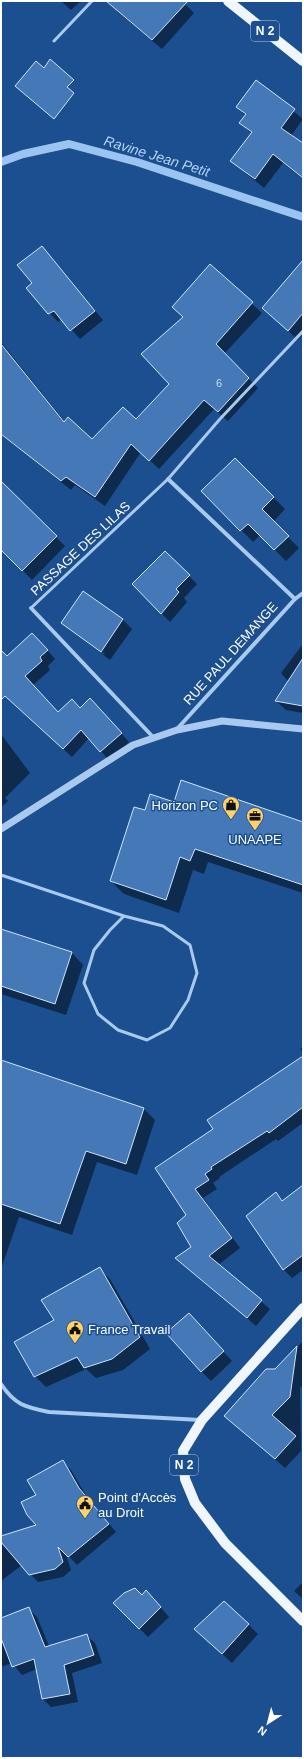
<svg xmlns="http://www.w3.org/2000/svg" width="304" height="1759" font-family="Arial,sans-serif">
<rect width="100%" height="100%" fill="#1b4f8f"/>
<g fill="#0007" fill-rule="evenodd">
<polygon points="61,1 81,1 71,10"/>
<polygon points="114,1 182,1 194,13 162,49 120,14 111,4"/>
<polygon points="256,81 303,119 291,136 303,144 303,179 283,163 264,188 231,161 252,134 241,123 246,116 237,107"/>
<polygon points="42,247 103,320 80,339 62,319 58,322 27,288 33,283"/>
<polygon points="303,263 303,334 298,340 263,308"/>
<polygon points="210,266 262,313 224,354 258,388 228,421 214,409 159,469 141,452 105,506 75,485 71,490 1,434 1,342 65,422 93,440 136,421 170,384 184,318"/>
<polygon points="235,459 285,509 273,522 299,548 286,561 260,535 253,542 203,491"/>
<polygon points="1,482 65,546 32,580 1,548"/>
<polygon points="165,552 197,584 184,598 187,602 170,622 133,584"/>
<polygon points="83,592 123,620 132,629 110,660 71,631 104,655 105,654 71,628 71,631 62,622"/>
<polygon points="41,643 55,659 48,666 50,670 33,685 58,713 80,709 99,708 129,742 109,760 89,738 72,757 1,691 1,663"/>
<polygon points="303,644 303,713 286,710 276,701 289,682 281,673"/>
<polygon points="1,734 30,773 5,798 8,801 1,807"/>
<polygon points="175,803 303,823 303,893 208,862 204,874 193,870 179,913 124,894 111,881 145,812"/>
<polygon points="1,930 72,953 83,965 66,1015 1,994"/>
<polygon points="303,1046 303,1052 300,1049"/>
<polygon points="303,1058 303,1123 278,1141 276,1139 219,1177 220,1178 213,1183 217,1189 203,1198 240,1248 218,1265 270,1309 256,1326 177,1258 192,1247 187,1216 156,1168 215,1130"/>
<polygon points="1,1062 144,1109 155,1120 137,1175 97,1162 72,1235 19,1217 1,1269"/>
<polygon points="303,1186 303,1270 292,1278 284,1270 248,1216 276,1194 283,1201"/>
<path d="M 99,1268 L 110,1279 L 150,1349 L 123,1370 L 96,1378 L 86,1369 L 46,1387 L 35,1376 L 55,1321 ZM 81,1354 L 82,1356 L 37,1376 L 37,1374 Z"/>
<polygon points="198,1324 232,1361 211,1381 201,1371"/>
<polygon points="303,1341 303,1389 300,1386 301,1451 285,1468 236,1425 275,1370"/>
<polygon points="63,1462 71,1470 87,1497 116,1532 77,1565 65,1552 71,1570 63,1577 38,1582 22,1565 1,1581 1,1538 38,1525 37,1495"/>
<polygon points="303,1582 303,1599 294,1591"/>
<polygon points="142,1596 155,1601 169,1617 148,1637 115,1603"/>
<polygon points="224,1602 258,1634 232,1663 205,1638"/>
<polygon points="29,1609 37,1617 49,1646 86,1635 95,1643 102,1663 72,1673 78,1702 51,1707 43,1699 37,1669 22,1675 12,1663 1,1667 1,1619"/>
</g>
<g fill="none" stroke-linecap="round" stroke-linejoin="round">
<polyline stroke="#9cc4f0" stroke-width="8" points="1,162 23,154 69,144 137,162 303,217"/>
</g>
<g fill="#4478b7" stroke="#cfe3fa">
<polygon points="106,1 188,1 152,40"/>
<polygon points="50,59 74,80 67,87 74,93 54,119 15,86 36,61 44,68"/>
<polygon points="256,80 295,109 281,128 303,143 303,178 273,154 255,179 230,161 252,132 239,123 246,114 236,107"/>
<polygon points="42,246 95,311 70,331 54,311 48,314 26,288 32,283 17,265"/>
<polygon points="303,260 303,313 288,331 262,308"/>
<polygon points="210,264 253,302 216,344 249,378 218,412 204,400 149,461 131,444 95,497 66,477 61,481 1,434 1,344 64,422 68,417 92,439 123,407 136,419 169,384 141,354 183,317 172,307"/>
<polygon points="235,458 274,497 262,509 289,536 274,550 248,524 240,531 201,491"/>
<polygon points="1,481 57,536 22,571 1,550"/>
<polygon points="165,551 190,575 176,589 179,592 161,614 132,584"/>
<polygon points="83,591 123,619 101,652 61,623"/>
<polygon points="32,633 48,650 40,657 42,661 25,676 58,712 72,699 80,708 90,698 122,733 100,752 81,730 63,749 5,696 1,700 1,650 7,656"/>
<polygon points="303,658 303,706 275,701"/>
<polygon points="181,780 303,822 303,885 195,849 190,861 180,857 166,900 110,881 134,807 145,810 150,794 174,802"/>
<polygon points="1,929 72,952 55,1004 1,986"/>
<polygon points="303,1056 303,1107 269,1133 267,1131 211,1167 212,1169 205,1174 209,1180 195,1189 232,1238 209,1256 262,1300 247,1318 175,1258 191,1247 177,1223 186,1215 155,1168 213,1129 207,1120"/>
<polygon points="1,1060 144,1108 126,1164 86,1151 60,1224 1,1204"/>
<polygon points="303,1185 303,1255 283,1270 246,1216 276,1192 282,1201"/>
<polygon points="100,1267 140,1337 112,1359 84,1368 77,1357 34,1377 14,1342 54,1320 41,1300"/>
<polygon points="189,1313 224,1351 201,1372 166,1333"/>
<polygon points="297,1346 290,1397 272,1415 296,1436 275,1459 224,1416 266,1369 275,1369"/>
<polygon points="63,1460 79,1488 109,1524 68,1557 58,1547 63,1562 55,1569 29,1575 1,1542 1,1536 36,1525 27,1515 21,1502 36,1495 27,1480"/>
<polygon points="135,1588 142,1595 146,1590 161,1607 139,1629 113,1603 124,1593"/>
<polygon points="224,1601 249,1624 222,1654 194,1629"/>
<polygon points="29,1607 45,1647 87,1634 94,1655 64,1665 70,1694 42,1699 34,1659 12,1667 1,1638 1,1618"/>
</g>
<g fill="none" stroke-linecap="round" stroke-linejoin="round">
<g stroke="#a9c9ee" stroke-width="3">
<polyline points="54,41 92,1"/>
<polyline points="31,608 168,479 220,419 303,331"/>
<polyline points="1,875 124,916 163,926 190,945 197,973 188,1000 170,1028 147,1040 118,1030 98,1014 84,983 94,950 110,930 124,916"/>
</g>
<g stroke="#a9c9ee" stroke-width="4">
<polyline points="168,479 295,599"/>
<polyline points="31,608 153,737"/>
<polyline points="177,729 295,599 303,593"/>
<path d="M 1,1384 C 15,1405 25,1407 49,1412 L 201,1420"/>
</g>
<polyline stroke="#a9c9ee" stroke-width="7" points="1,829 133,745 177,730 222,721 303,729"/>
<g stroke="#f0f6ff" stroke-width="10">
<polyline points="228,1 303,61"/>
<polyline points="303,1308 202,1420 183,1451 185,1479 195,1503 225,1543 303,1621"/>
</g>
</g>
<defs>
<symbol id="shop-pin" viewBox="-11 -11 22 30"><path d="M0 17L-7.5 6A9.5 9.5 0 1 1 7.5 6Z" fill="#ffd166" stroke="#1b4f8f"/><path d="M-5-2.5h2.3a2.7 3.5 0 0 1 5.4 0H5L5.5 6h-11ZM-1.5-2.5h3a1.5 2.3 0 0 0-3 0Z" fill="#111"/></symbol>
<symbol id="office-pin" viewBox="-11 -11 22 30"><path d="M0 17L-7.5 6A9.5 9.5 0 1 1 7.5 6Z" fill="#ffd166" stroke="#1b4f8f"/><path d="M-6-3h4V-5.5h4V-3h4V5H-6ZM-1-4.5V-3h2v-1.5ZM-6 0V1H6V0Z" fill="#111"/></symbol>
<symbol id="civic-pin" viewBox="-11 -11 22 30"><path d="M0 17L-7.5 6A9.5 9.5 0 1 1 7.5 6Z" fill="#ffd166" stroke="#1b4f8f"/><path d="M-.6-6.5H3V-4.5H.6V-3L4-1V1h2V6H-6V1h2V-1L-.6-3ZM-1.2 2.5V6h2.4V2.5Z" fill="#111"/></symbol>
</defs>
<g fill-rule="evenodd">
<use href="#shop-pin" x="221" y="795" width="20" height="27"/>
<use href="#office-pin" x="245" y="806" width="20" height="27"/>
<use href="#civic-pin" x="65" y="1319" width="20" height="27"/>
<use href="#civic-pin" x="75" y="1494" width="20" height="27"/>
</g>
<g text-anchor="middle" stroke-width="3" stroke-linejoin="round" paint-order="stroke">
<g font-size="11" fill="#d0dded">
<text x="219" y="387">6</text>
</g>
<g fill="#1b4f8f" stroke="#bbcadd" stroke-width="1">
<rect x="251" y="21" width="28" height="20" rx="3"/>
<rect x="170" y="1455" width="28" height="20" rx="3"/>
</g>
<g font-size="12" font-weight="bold" fill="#fff">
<text x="265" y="35">N 2</text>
<text x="184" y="1469">N 2</text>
</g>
<g font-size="13" fill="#fff" stroke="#1b4f8f">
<text transform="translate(80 548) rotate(-43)" y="5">PASSAGE DES LILAS</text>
<text transform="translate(230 653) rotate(-48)" y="5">RUE PAUL DEMANGE</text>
</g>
<g font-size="13" fill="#fff" stroke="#1b4f8f" text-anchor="start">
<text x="218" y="810" text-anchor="end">Horizon PC</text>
<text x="255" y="844" text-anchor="middle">UNAAPE</text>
<text x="88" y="1334">France Travail</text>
<text x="98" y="1502">Point d'Accès<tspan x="98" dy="15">au Droit</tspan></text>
</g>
<g font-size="14" font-style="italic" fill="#b5d3f5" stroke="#1b4f8f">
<text transform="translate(157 156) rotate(17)" y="5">Ravine Jean Petit</text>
</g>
</g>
<rect width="304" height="1759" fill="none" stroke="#ffffff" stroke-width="4"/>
<g transform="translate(268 1723) rotate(216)" stroke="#1b4f8f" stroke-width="3" paint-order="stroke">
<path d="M0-3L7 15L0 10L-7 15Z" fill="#ffffff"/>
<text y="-6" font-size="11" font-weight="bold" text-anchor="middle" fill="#ffffff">N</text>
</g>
</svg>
